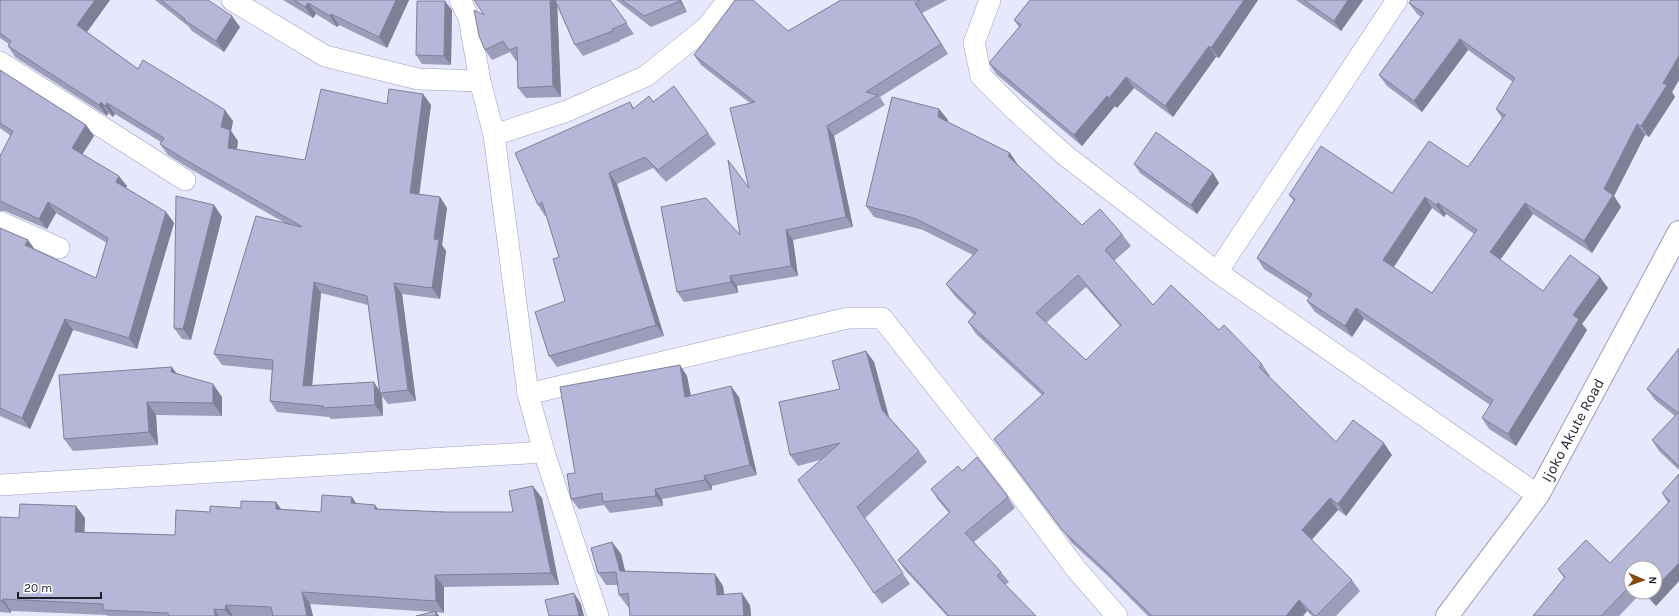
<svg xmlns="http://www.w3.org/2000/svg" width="1679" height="616" font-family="Karla,sans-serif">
<rect width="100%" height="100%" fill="#e7e8fd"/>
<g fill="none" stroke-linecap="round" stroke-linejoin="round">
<defs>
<g id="minor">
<polyline points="232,0 325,56 418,79 480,81"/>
<polyline points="460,0 469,18 480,81 494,135 528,394 544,452 598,616"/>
<polyline points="990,0 974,43 981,76 1016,111 1066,156 1217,272 1538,495"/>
<polyline points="0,62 185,180"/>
<polyline points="494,135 567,111 646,76 707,27 728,0"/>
<polyline points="0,222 59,248"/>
<polyline points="1217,272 1397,0"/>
<polyline points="528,394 848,318 882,318 1006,475 1076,569 1117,616"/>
<polyline points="0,485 544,452"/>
</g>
<g id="secondary">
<path id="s1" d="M 1447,616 L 1538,495 L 1679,232"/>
</g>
</defs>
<use href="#minor" stroke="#9c9dbe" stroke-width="22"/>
<use href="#secondary" stroke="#9c9dbe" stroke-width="24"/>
<use href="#minor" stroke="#fff" stroke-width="21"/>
<use href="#secondary" stroke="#fff" stroke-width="22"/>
</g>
<g fill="#9c9dba" fill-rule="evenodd">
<path d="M 0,0 L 110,0 L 87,32 L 138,69 L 233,121 L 231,131 L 238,141 L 237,150 L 305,160 L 387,104 L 423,94 L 431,105 L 419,194 L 440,197 L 447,208 L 442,245 L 446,251 L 440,299 L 402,294 L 416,401 L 388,404 L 382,396 L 383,416 L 331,419 L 329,417 L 277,412 L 270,401 L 272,370 L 222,365 L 214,354 L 285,223 L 192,170 L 168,155 L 160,144 L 161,142 L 115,114 L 113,117 L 108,113 L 107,116 L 15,57 L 8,46 L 9,44 L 0,38 ZM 321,293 L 368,305 L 379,390 L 312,385 Z"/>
<polygon points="155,0 208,0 240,27 224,52 192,31 188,26"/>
<polygon points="283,0 409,0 387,48 339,25 337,27 316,14 313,18"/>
<polygon points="480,0 610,0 634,34 620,40 620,41 583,56 575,45 557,5 561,97 526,98 518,88 517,60 516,61 510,52 492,60 485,50 484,15"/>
<polygon points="616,0 681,0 687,12 651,27"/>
<polygon points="841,0 947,0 922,13 948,54 880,97 885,105 834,136 853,227 793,240 798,276 737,286 738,293 684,302 677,292 740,235 749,188 750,103 701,65 694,55 788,31"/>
<polygon points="1030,0 1258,0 1219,58 1216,57 1173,117 1134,88 1117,108 1115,106 1082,146 996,74 989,63 1019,27 1014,20"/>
<polygon points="1296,0 1363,0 1341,31"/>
<path d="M 1679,0 L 1679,80 L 1672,92 L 1675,97 L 1649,137 L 1645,135 L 1614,196 L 1621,207 L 1592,253 L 1533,214 L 1500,260 L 1543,291 L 1608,288 L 1582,324 L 1587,330 L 1516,446 L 1489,429 L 1482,418 L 1490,405 L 1364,319 L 1352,337 L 1315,312 L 1307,301 L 1309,298 L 1264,269 L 1257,258 L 1294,201 L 1289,195 L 1392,193 L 1468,167 L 1502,118 L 1496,109 L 1513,82 L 1468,50 L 1422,112 L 1387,86 L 1379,75 L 1421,17 L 1417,14 L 1409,3 ZM 1432,208 L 1444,217 L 1446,214 L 1474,234 L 1432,293 L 1394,267 Z"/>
<polygon points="452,10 451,65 422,64 416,55"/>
<polygon points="0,70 86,125 94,136 82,154 127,186 126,188 166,212 174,223 137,349 73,330 30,429 0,416 0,228 28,240 34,249 96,278 107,243 56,213 47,229 5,211 0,211 0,156 11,136 0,128"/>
<polygon points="630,102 634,108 653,102 708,133 716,144 666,182 653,168 617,184 664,336 557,367 549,356 565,301 559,257 546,215 545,216 538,205"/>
<path d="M 939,109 L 948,120 L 947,122 L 1010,153 L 1018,165 L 1082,225 L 1122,234 L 1131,246 L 1114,261 L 1153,305 L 1219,330 L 1262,364 L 1270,376 L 1269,377 L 1336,442 L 1392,455 L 1346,516 L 1338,510 L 1312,540 L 1352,580 L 1360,591 L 1336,616 L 1312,616 L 1307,611 L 1303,616 L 1148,616 L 1110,578 L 1072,543 L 994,439 L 1042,395 L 976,334 L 968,322 L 974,315 L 954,295 L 946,284 L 973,255 L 923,230 L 874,217 L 866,206 ZM 1086,287 L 1120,326 L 1086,360 L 1046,323 Z"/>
<polygon points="1134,164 1219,183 1197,214 1140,173"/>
<polygon points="214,205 222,217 191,340 182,339 174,328"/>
<polygon points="1679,348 1679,470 1659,451 1652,440 1675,416 1655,400 1647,389"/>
<polygon points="866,351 874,362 889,417 919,451 927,462 865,518 910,584 882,604 874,593 820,460 798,466 790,455 840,389"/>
<polygon points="680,365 687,376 691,396 739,397 757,475 712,486 712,490 662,499 663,506 610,513 604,505 579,509 571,499 575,473"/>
<polygon points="178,374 222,397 222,416 156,415 158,445 73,451 64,439"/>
<polygon points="962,471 1008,497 1015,508 974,542 1001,572 1009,582 1005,585 1036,616 947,616 905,570 898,560 949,513 938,500 931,489"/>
<path d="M 1679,474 L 1679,581 L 1656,606 L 1642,592 L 1619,616 L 1533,616 L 1564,578 L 1558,569 L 1610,563 L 1668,503 L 1662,493 ZM 1631,568 L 1655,592 L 1631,592 Z"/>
<polygon points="542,498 559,585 444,587 444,613 436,612 439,616 416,616 434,612 310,604 313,616 108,616 107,615 11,611 11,613 0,612 0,517 19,518 85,518 84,532 175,535 210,512 241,508 276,502 281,509 321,512 356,504 375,505 378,509 445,512 513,512"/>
<polygon points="612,542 621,554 625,571 715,574 723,586 724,595 750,605 751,616 630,616 629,607 628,607 619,595 618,585 606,585 598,573"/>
</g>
<g fill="#7f7f97">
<polygon points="95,0 110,0 84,36 77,25"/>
<polygon points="396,0 409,0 387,48 379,37"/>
<polygon points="550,0 557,0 561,97 553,86"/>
<polygon points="679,0 681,0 687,12"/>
<polygon points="1244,0 1258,0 1219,58 1211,48"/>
<polygon points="1348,0 1363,0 1341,31 1334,21"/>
<polygon points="445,1 452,10 451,65 444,56"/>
<polygon points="308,3 316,14 313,18 305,7"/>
<polygon points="915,3 922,13 948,54 941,44"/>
<polygon points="331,14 339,25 337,27 330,16"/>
<polygon points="232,16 240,27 224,52 216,41"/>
<polygon points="1460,39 1468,50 1422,112 1414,101"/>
<polygon points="1209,46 1216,57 1173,117 1165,106"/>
<polygon points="1679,56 1679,80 1672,92 1675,97 1649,137 1641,126 1663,83"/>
<polygon points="1126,77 1134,88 1117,108 1109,98"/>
<polygon points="423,94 431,105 418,204 410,193"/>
<polygon points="1107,96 1115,106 1082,146 1074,135"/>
<polygon points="101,102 108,113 107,116 99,105"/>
<polygon points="107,103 115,114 113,117 105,106"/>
<polygon points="939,109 948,120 946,128 938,117"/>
<polygon points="225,110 233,121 231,131 238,141 235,159 228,148 221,127"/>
<polygon points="1637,124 1645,135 1614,196 1621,207 1592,253 1584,241 1604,189"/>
<polygon points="86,125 94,136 80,158 72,148"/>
<polygon points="827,126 834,136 853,227 846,217"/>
<polygon points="1010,153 1018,165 1016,168 1008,156"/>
<polygon points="609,173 617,184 664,336 656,325"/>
<polygon points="1213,173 1219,183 1197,214 1191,205"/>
<polygon points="119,176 127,186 123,193 116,182"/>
<polygon points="440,197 447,208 442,245 446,251 440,299 432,288 434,239"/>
<polygon points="1425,197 1432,208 1391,271 1383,260"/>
<polygon points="48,202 56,213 47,229 39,219"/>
<polygon points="1438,203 1446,214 1444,217 1436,205"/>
<polygon points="1525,203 1533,214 1498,263 1490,252"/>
<polygon points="214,205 222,217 191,340 183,329"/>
<polygon points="166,212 174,223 137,349 129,338"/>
<polygon points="786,230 793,240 798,276 791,266"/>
<polygon points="28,240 36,251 25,245"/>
<polygon points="730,276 737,286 738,293 731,282"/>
<polygon points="1600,277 1608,288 1582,324 1587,330 1516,446 1508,434 1573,315"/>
<polygon points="314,282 321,293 311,397 303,386"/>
<polygon points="394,283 402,294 416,401 408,390"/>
<polygon points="1356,308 1364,319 1352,337 1345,326"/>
<polygon points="65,319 73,330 30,429 22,418"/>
<polygon points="866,351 874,362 890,421 882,410"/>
<polygon points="680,365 687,376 693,408 685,397"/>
<polygon points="172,367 181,379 171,372"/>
<polygon points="374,382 381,393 380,393 382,396 383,416 375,405"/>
<polygon points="213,384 222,397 222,416 213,403"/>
<polygon points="731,386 739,397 757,475 750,465"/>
<polygon points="147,402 156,415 158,445 149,432"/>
<polygon points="1384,443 1392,455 1346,516 1338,504"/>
<polygon points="704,476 712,486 712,490 705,480"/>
<polygon points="533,486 542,498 559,585 551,573"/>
<polygon points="655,489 662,499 663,506 656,496"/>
<polygon points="352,497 360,509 351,503"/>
<polygon points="1330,498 1338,510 1310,541 1302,530"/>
<polygon points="276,502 284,514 276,509"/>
<polygon points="375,505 383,517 375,509"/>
<polygon points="76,506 85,518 84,544 75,532"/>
<polygon points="612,542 621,554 628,583 620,571"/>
<polygon points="1679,563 1679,581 1656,606 1648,595 1651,592 1655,592 1655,588"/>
<polygon points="715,574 723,586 726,607 717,595"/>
<polygon points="435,575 444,587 444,613 436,601"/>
<polygon points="302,592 310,604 313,616 307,616"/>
<polygon points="574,593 581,604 584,616 579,616"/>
<polygon points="742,593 750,605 751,616 744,616"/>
<polygon points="3,599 11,611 11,613 2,601"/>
<polygon points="1299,600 1307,611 1303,616 1286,616"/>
<polygon points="226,605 233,616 230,616 225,610"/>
<polygon points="214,609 219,616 215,616"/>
<polygon points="436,611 439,616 436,616"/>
</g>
<g fill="#b5b6d8" stroke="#7f7f97" fill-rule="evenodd">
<polygon points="0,0 95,0 77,25 138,69 143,60 225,110 221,127 230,130 228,148 305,160 321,89 387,104 389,89 423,94 410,193 440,197 434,239 439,240 432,288 394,283 408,390 380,393 367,296 314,282 303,386 374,382 375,405 323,408 323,406 270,401 273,360 214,354 256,216 301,227 301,226 184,159 160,144 164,138 107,103 105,106 101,102 99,105 8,46 11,41 0,33"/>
<polygon points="161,0 208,0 232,16 216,41 184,20 185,19"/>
<polygon points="294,0 396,0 379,37 331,14 330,16 308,3 305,7"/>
<polygon points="474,0 550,0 553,86 518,88 517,47 509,50 503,41 485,50 479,36 474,10 484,15"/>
<polygon points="555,0 610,0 627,23 612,29 613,31 575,45"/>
<polygon points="622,0 679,0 680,1 644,16"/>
<polygon points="735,0 753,0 788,31 841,0 920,0 915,3 941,44 866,92 878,95 827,126 846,217 786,230 791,266 730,276 731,282 677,292 661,207 706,198 740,235 728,160 749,188 730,108 755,102 694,55"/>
<polygon points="1030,0 1244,0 1211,48 1209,46 1165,106 1126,77 1109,98 1107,96 1074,135 989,63 1021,25 1014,20"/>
<polygon points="1304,0 1348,0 1334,21"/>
<path d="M 1411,0 L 1679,0 L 1679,56 L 1663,83 L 1667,85 L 1641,126 L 1637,124 L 1604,189 L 1613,195 L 1584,241 L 1525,203 L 1490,252 L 1543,291 L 1570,255 L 1600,277 L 1573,315 L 1579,319 L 1508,434 L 1482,418 L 1493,400 L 1356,308 L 1345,326 L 1307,301 L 1312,294 L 1257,258 L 1295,199 L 1289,195 L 1321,146 L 1392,193 L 1429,141 L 1468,167 L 1505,115 L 1496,109 L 1515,78 L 1460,39 L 1414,101 L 1379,75 L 1424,13 L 1409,3 ZM 1425,197 L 1436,205 L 1438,203 L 1477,230 L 1432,293 L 1383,260 Z"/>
<polygon points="417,1 445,1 444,56 416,55"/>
<polygon points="0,70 86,125 72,148 119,176 116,182 166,212 129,338 65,319 22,418 0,408 0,228 28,240 25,245 96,278 108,238 48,202 39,219 0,201 0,156 13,131 0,123"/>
<polygon points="674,86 708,133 658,170 645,157 609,173 656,325 549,356 535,312 565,301 553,259 559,257 542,202 538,205 515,153 630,102 633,109 649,96 653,102"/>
<path d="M 892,97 L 939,109 L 938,117 L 1010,153 L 1008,156 L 1082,225 L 1100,209 L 1122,234 L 1105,250 L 1153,305 L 1171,285 L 1219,330 L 1224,325 L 1262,364 L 1259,367 L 1336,442 L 1353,420 L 1384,443 L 1338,504 L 1330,498 L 1302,530 L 1352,580 L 1316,616 L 1315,616 L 1299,600 L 1286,616 L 1152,616 L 1101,566 L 1063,531 L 994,439 L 1044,393 L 968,322 L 976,313 L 946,284 L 978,250 L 914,218 L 866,206 ZM 1078,275 L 1121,325 L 1086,360 L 1036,313 Z"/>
<polygon points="1156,132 1213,173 1191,205 1134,164"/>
<polygon points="176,196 214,205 183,329 174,328"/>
<polygon points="1679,348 1679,466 1652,440 1678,413 1647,389"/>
<polygon points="866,351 882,410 919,451 857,507 903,573 874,593 798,480 840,443 790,455 779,402 840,389 832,361"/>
<polygon points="680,365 685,397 731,386 750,465 704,476 705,480 655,489 656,496 603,502 602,493 571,499 567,474 575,473 560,387"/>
<polygon points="172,367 171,372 213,384 213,403 147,402 149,432 64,439 59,375"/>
<polygon points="977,457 1008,497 965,533 1001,572 997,576 1036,616 949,616 898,560 950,512 931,489 958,466 962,471"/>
<polygon points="1679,474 1679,563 1655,588 1655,568 1631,568 1631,585 1601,616 1533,616 1565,577 1558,569 1586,540 1610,563 1670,501 1662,493"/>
<polygon points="533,486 551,573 435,575 436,601 302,592 307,616 273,616 271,607 226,605 225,610 214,609 215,616 169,616 168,613 103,610 103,604 3,599 2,601 0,601 0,517 19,518 20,504 76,506 75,532 175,535 176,510 210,512 210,506 241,508 241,501 276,502 276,509 321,512 322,495 352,497 351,503 375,505 375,509 445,512 513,512 509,491"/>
<polygon points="612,542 620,571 715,574 717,595 742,593 744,616 630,616 628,593 619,595 616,572 598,573 591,548"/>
<polygon points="1645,592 1651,592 1648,595"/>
<polygon points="574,593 579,616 549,616 545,600"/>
<polygon points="436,611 436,616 416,616"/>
</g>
<g text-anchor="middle" stroke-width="3" stroke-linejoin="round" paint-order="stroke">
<g font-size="15" fill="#1f1f2c" stroke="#fff">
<text dy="5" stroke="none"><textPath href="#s1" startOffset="225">Ijoko Akute Road</textPath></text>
</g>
</g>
<g transform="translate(1643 580) rotate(92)"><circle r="19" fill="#ffffff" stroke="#a5a5ab"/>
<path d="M0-3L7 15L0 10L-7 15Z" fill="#874711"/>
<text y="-6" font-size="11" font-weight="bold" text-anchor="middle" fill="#1f1f2c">N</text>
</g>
<path d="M18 592v6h83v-6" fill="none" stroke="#1f1f2c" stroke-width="2"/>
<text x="24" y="592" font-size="12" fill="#1f1f2c" stroke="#ffffff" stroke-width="3" paint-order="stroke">20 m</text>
</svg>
